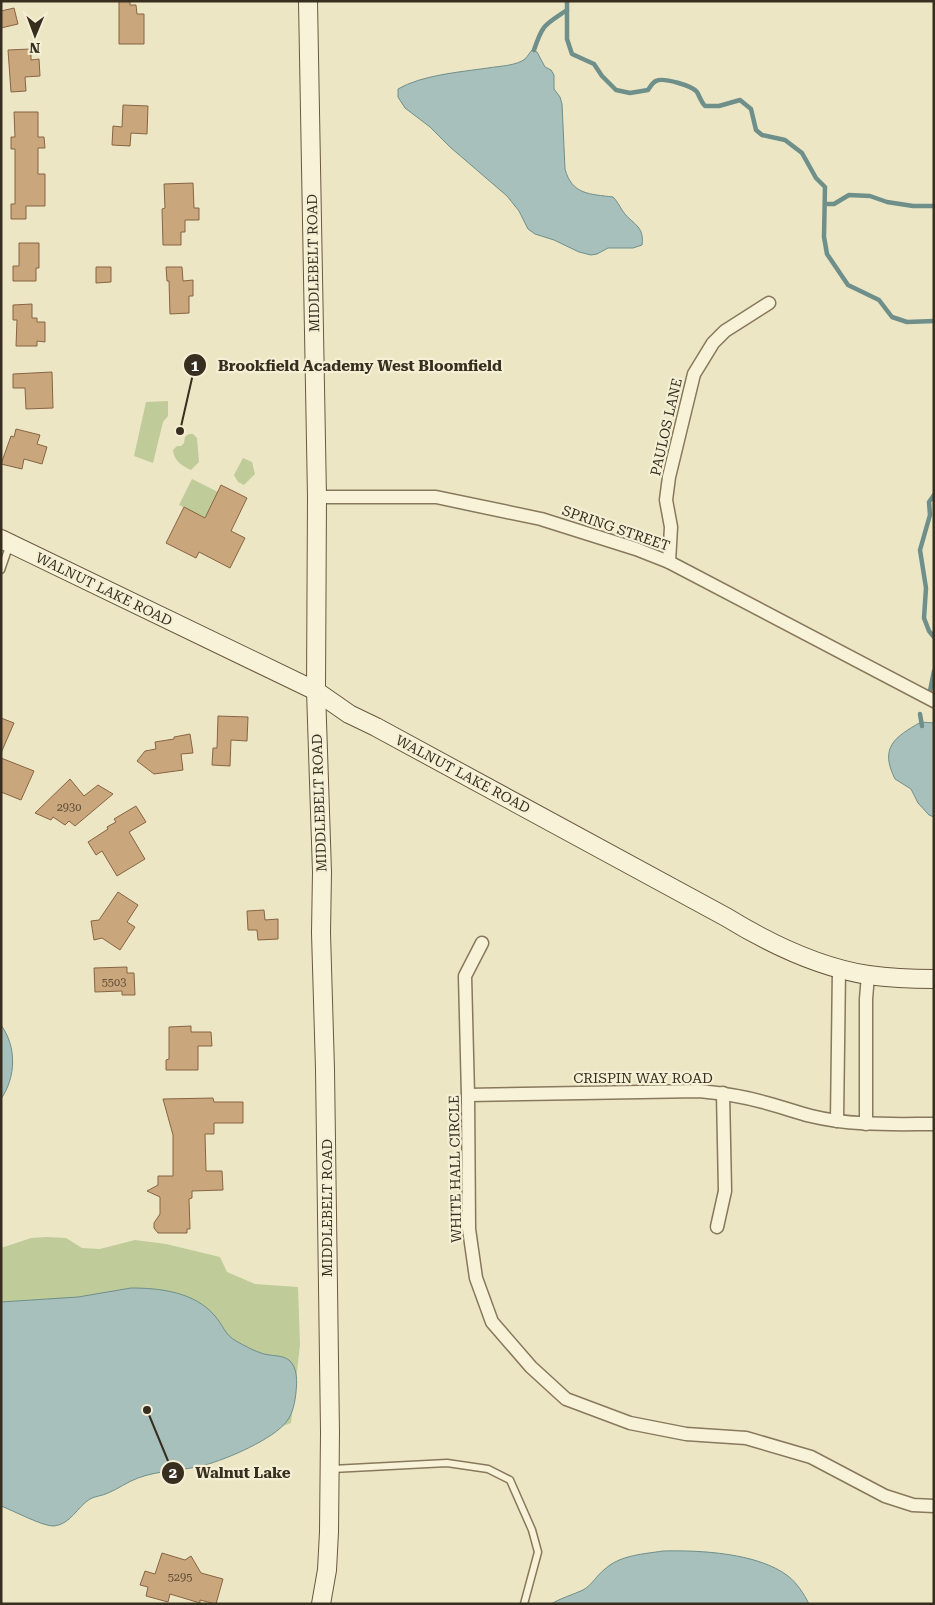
<svg xmlns="http://www.w3.org/2000/svg" width="935" height="1605" font-family="'Roboto Serif',serif">
<rect width="100%" height="100%" fill="#ede6c5"/>
<g fill="#bfcb99">
<polygon points="168,401 168,416 163,422 153,463 134,456 146,402"/>
<path d="M 189,434 L 193,434 L 197,438 L 199,462 L 191,470 C 181,465 174,461 173,450 L 177,446 L 181,446 L 184,443 L 185,437 Z"/>
<polygon points="243,458 252,462 255,474 244,485 238,482 234,475"/>
<polygon points="192,479 218,492 205,518 179,505"/>
<polygon points="46,1237 66,1238 82,1248 100,1249 135,1240 166,1244 220,1257 227,1272 255,1284 298,1287 300,1345 291,1423 283,1426 1,1463 1,1248 31,1238"/>
</g>
<g fill="#a7c0bc" stroke="#6e8f8a">
<path d="M 532,50 L 537,52 L 545,67 L 551,70 L 554,75 L 554,89 L 560,97 L 562,104 L 565,169 C 572,195 590,194 613,197 C 617,201 619,205 622,210 C 631,224 645,225 642,245 L 633,248 L 608,248 L 597,254 L 591,255 L 579,252 L 554,240 L 535,234 L 528,229 L 519,211 L 507,196 L 450,147 L 430,127 L 405,108 L 398,97 L 398,89 C 422,75 460,72 488,68 C 499,66 516,66 525,59 C 528,56 530,52 532,50 Z"/>
<path d="M 921,722 L 934,723 L 934,817 L 929,815 L 918,803 L 911,789 L 895,779 C 879,747 895,737 921,722 Z"/>
<path d="M 1,1025 C 17,1047 16,1077 1,1099 Z"/>
<path d="M 131,1288 C 160,1288 195,1292 215,1316 C 223,1325 225,1335 236,1341 C 245,1346 254,1351 264,1354 C 272,1356 282,1355 289,1360 C 298,1368 297,1382 296,1392 C 295,1402 293,1413 287,1421 C 274,1439 227,1459 205,1465 C 183,1471 159,1470 138,1478 C 127,1482 118,1489 108,1493 C 102,1496 95,1496 90,1499 C 77,1507 71,1524 54,1526 C 44,1527 12,1510 1,1506 L 1,1302 L 78,1297 Z"/>
<path d="M 663,1551 C 700,1550 758,1553 788,1576 C 797,1583 804,1594 809,1604 L 551,1604 C 561,1598 572,1595 583,1590 C 592,1585 597,1575 605,1569 C 620,1555 644,1554 663,1551 Z"/>
</g>
<g fill="none" stroke-linecap="round" stroke-linejoin="round">
<g stroke="#6e8f8a" stroke-width="4.5">
<path d="M 567,1 L 567,39 L 572,54 L 594,64 L 602,76 L 616,90 L 630,93 L 648,90 C 650,87 653,82 656,81 C 663,77 693,86 697,92 C 700,97 701,102 705,106 L 719,106 L 740,100 L 751,109 L 756,130 L 762,135 L 785,140 L 802,153 L 816,178 L 825,187 L 824,237 L 827,254 L 848,285 L 879,300 L 892,317 L 907,322 L 934,321"/>
<path d="M 534,50 C 543,23 545,25 567,10"/>
<polyline points="825,204 834,204 849,195 870,196 887,202 913,206 934,206"/>
<polyline points="934,495 929,502 930,515 920,550 926,588 924,618 929,631 934,637"/>
<polyline points="930,691 934,671"/>
<polyline points="920,714 922,726"/>
</g>
</g>
<g fill="#caa67c" stroke="#866542">
<polygon points="119,1 130,1 130,5 136,5 137,14 144,14 144,44 119,44"/>
<polygon points="14,8 18,24 1,28 1,11"/>
<polygon points="31,49 31,60 39,59 40,76 25,77 26,91 11,92 8,50"/>
<polygon points="123,105 148,106 147,134 131,133 130,146 112,145 113,126 122,127"/>
<polygon points="14,112 38,112 38,137 44,137 45,148 38,148 38,174 45,174 45,206 26,206 26,219 11,219 11,204 15,204 15,149 11,149 11,137 15,137"/>
<polygon points="193,183 194,208 199,208 199,220 185,220 185,232 181,232 181,245 163,245 162,209 165,208 164,184"/>
<polygon points="19,243 39,243 39,268 36,268 36,281 13,281 13,266 19,266"/>
<polygon points="96,267 111,267 111,282 96,283"/>
<polygon points="166,267 182,267 183,281 193,280 193,296 189,296 189,313 170,314 169,281 167,281"/>
<polygon points="32,304 32,318 37,318 37,322 45,322 45,342 37,341 37,346 16,346 17,320 13,320 13,305"/>
<polygon points="52,372 53,408 26,409 25,388 13,388 13,374"/>
<polygon points="16,429 40,435 37,444 47,447 42,464 24,459 22,469 1,464 11,436 14,437"/>
<polygon points="221,485 247,498 231,531 245,538 230,568 199,552 196,558 166,543 184,507 205,518"/>
<polygon points="218,716 248,717 247,741 231,740 230,766 212,765 213,748 217,748"/>
<polygon points="1,718 14,723 1,753"/>
<polygon points="190,734 193,753 181,754 183,770 154,774 137,761 145,751 156,749 155,742 174,739 174,737"/>
<polygon points="1,758 34,771 21,800 1,792"/>
<polygon points="70,779 84,796 98,785 113,794 75,826 69,821 65,825 53,817 51,820 35,813"/>
<polygon points="136,806 146,822 129,832 145,859 117,876 102,851 96,855 88,842 108,829 107,827 116,822 114,819"/>
<polygon points="118,892 138,905 127,922 135,927 120,950 102,938 94,940 91,921 99,920"/>
<polygon points="264,910 265,920 278,919 278,939 258,940 257,930 248,930 247,911"/>
<polygon points="127,967 127,973 134,973 135,995 122,995 122,991 95,992 94,968"/>
<polygon points="191,1026 191,1032 211,1032 212,1046 198,1046 198,1070 166,1070 166,1060 169,1059 169,1027"/>
<polygon points="213,1098 214,1102 243,1102 243,1123 214,1123 214,1134 205,1134 206,1171 222,1171 223,1190 192,1191 192,1198 189,1199 190,1229 187,1229 187,1233 158,1233 154,1228 154,1223 160,1214 160,1197 147,1191 158,1185 158,1176 173,1176 173,1135 163,1099"/>
<polygon points="162,1553 185,1560 191,1556 201,1573 223,1579 216,1604 200,1600 200,1603 170,1594 168,1602 146,1596 148,1587 140,1585 145,1571 155,1574"/>
</g>
<g fill="none" stroke-linecap="round" stroke-linejoin="round">
<defs>
<g id="lane">
<polyline points="1,570 10,544"/>
<polyline points="332,1469 447,1463 488,1469 510,1480 532,1530 538,1552 524,1604"/>
</g>
<g id="street">
<polyline points="317,497 436,497 541,519 636,549 669,562 934,701"/>
<polyline points="669,562 671,527 666,500 669,477 694,374 713,343 725,331 769,303"/>
<polyline points="482,943 465,976 468,1095 469,1229 476,1278 492,1322 531,1367 566,1399 630,1423 686,1434 746,1438 811,1457 885,1496 913,1505 934,1506"/>
<path d="M 468,1095 L 699,1091 C 720,1093 742,1096 763,1102 C 779,1106 795,1112 811,1116 C 851,1126 893,1124 934,1124"/>
<polyline points="837,1121 839,969"/>
<polyline points="866,1124 866,999 868,975"/>
<polyline points="717,1227 725,1191 723,1093"/>
</g>
<g id="secondary">
<polyline points="308,1 317,497 316,691 322,872 321,933 325,1069 330,1432 329,1532 327,1570 321,1604"/>
<path d="M 1,539 L 316,691 L 349,714 L 376,727 L 726,917 C 770,944 817,967 868,975 C 890,978 912,979 934,979"/>
</g>
</defs>
<use href="#lane" stroke="#88785c" stroke-width="9"/>
<use href="#street" stroke="#88785c" stroke-width="15"/>
<use href="#secondary" stroke="#69593f" stroke-width="20"/>
<use href="#lane" stroke="#f8f2d8" stroke-width="6"/>
<use href="#street" stroke="#f8f2d8" stroke-width="12"/>
<use href="#secondary" stroke="#f8f2d8" stroke-width="18"/>
</g>
<g text-anchor="middle" stroke-width="4.5" stroke-linejoin="round" paint-order="stroke">
<g font-size="11" fill="#5c4c36">
<text x="69" y="811">2930</text>
<text x="114" y="986">5503</text>
<text x="180" y="1581">5295</text>
</g>
<g font-size="14" fill="#382e1f" stroke="#f5efd5">
<text transform="translate(313 263) rotate(-91)" y="5">MIDDLEBELT ROAD</text>
<text transform="translate(666 427) rotate(-77)" y="5">PAULOS LANE</text>
<text transform="translate(616 528) rotate(19)" y="5">SPRING STREET</text>
<text transform="translate(104 589) rotate(26)" y="5">WALNUT LAKE ROAD</text>
<text transform="translate(463 774) rotate(28)" y="5">WALNUT LAKE ROAD</text>
<text transform="translate(319 803) rotate(-92)" y="5">MIDDLEBELT ROAD</text>
<text x="643" y="1083">CRISPIN WAY ROAD</text>
<text transform="translate(455 1169) rotate(-91)" y="5">WHITE HALL CIRCLE</text>
<text transform="translate(327 1208) rotate(-90)" y="5">MIDDLEBELT ROAD</text>
</g>
</g>
<path fill="none" stroke="#382e1f" stroke-width="2" d="M180 431L195 365M147 1410L173 1473"/>
<g fill="#382e1f" stroke="#f5efd5" stroke-width="2">
<circle cx="180" cy="431" r="5"/>
<circle cx="147" cy="1410" r="5"/>
<circle cx="195" cy="365" r="12"/>
<circle cx="173" cy="1473" r="12"/>
</g>
<g font-size="15" text-anchor="middle" font-weight="bold" fill="#fff">
<text x="195" y="371">1</text>
<text x="173" y="1478">2</text>
</g>
<g font-size="15" text-anchor="middle" font-weight="bold" fill="#382e1f" stroke="#f5efd5" stroke-width="4.5" stroke-linejoin="round" paint-order="stroke">
<text x="360" y="371">Brookfield Academy West Bloomfield</text>
<text x="243" y="1478">Walnut Lake</text>
</g>
<rect width="935" height="1605" fill="none" stroke="#382e1f" stroke-width="5"/>
<g transform="translate(35 35) rotate(181)" stroke="#f5efd5" stroke-width="4" paint-order="stroke">
<path d="M0-4L9 19L0 12L-9 19Z" fill="#382e1f"/>
<text y="-8" font-size="14" font-weight="bold" text-anchor="middle" fill="#382e1f">N</text>
</g>
</svg>
